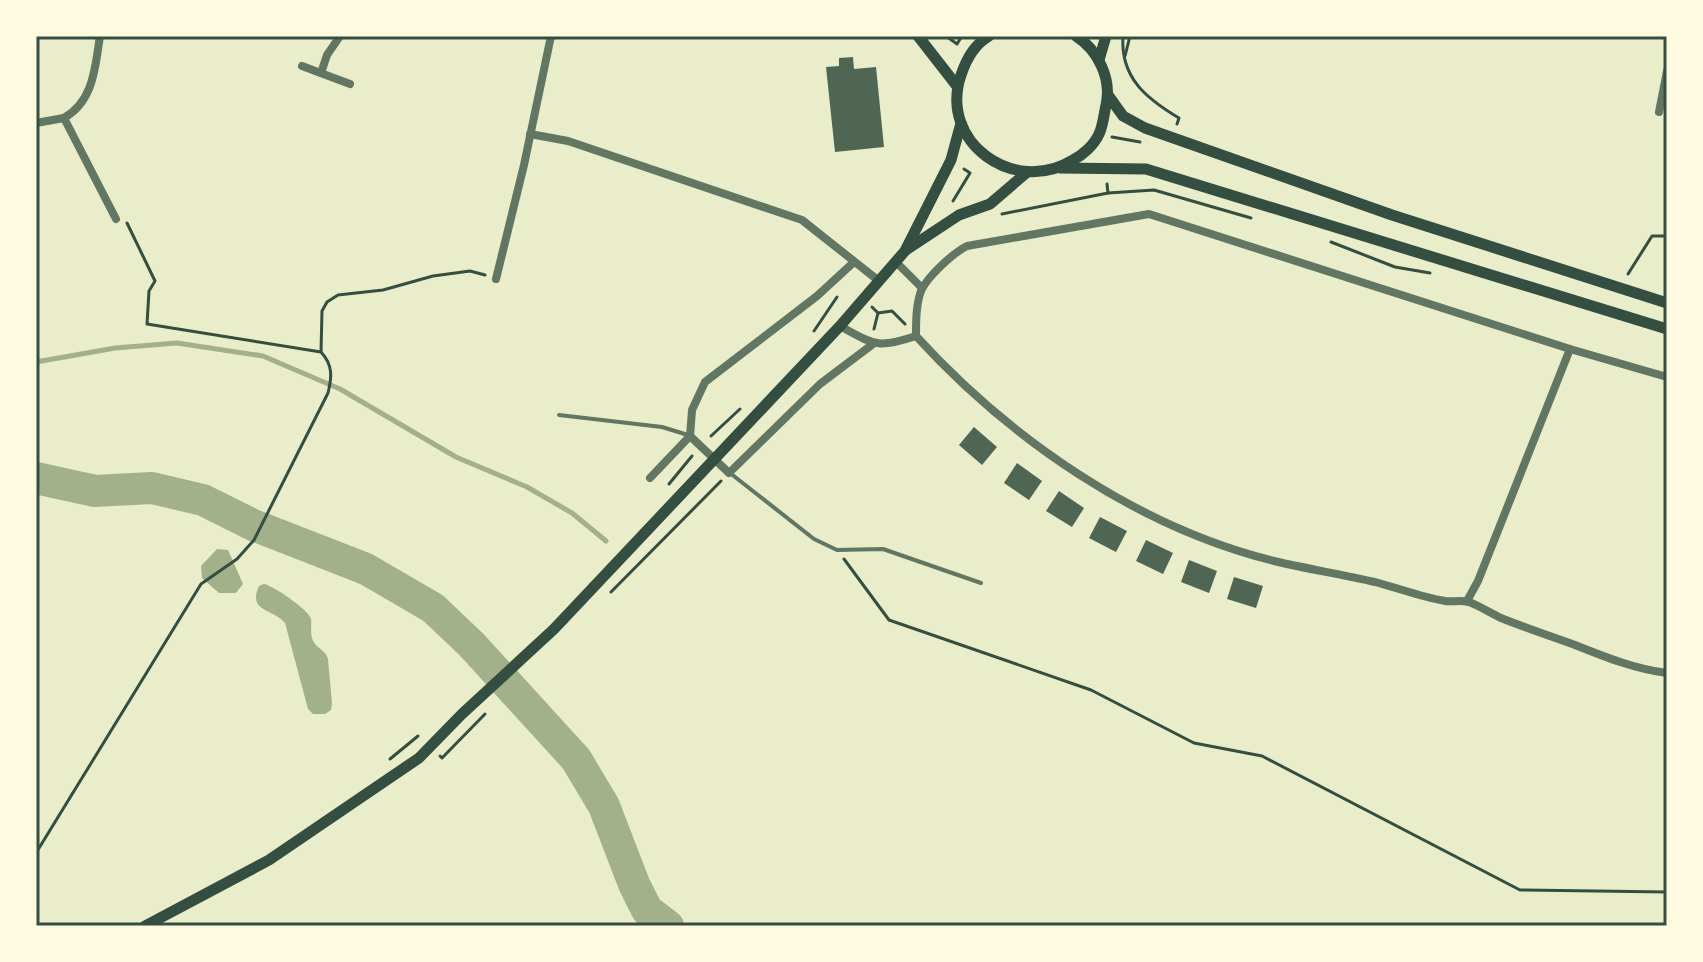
<svg xmlns="http://www.w3.org/2000/svg" width="1703" height="962" font-family="'Noto Sans',sans-serif">
<rect width="100%" height="100%" fill="#e9edc9"/>
<g fill="#a3b18a">
<polygon points="217,549 228,550 243,584 236,593 219,593 202,578 201,566"/>
<path d="M 264,584 C 274,586 309,610 311,619 C 312,628 309,636 315,644 C 321,651 325,650 328,659 L 332,703 L 331,710 L 325,714 L 313,714 L 308,709 L 285,623 C 274,609 247,612 259,586 Z"/>
</g>
<g fill="none" stroke-linecap="round" stroke-linejoin="round">
<polyline stroke="#a3b18a" stroke-width="5" points="36,362 115,348 177,343 263,356 340,389 456,457 527,487 572,513 606,541"/>
<polyline stroke="#a3b18a" stroke-width="32" points="36,478 95,491 152,488 203,500 253,525 366,569 433,608 471,644 576,759 604,806 634,884 647,910 668,926"/>
</g>
<g fill="#4f6655">
<polygon points="853,57 854,69 876,67 884,147 835,152 826,67 839,66 839,58"/>
<polygon points="974,427 997,447 982,465 959,445"/>
<polygon points="1017,463 1042,481 1029,500 1004,483"/>
<polygon points="1059,491 1084,508 1072,527 1046,511"/>
<polygon points="1100,517 1127,531 1116,552 1089,538"/>
<polygon points="1146,540 1173,553 1163,574 1136,561"/>
<polygon points="1189,560 1217,571 1209,593 1181,582"/>
<polygon points="1234,577 1263,586 1256,608 1227,599"/>
</g>
<g fill="none" stroke-linecap="round" stroke-linejoin="round">
<g stroke="#344e41" stroke-width="3">
<polyline points="946,36 957,44 962,36"/>
<path d="M 1123,36 C 1120,78 1147,99 1179,118 L 1177,124"/>
<polyline points="1125,56 1130,36"/>
<polyline points="1112,137 1140,142"/>
<polyline points="1107,184 1108,193 1154,190 1251,218"/>
<polyline points="953,201 970,173 964,169"/>
<polyline points="1002,214 1108,193"/>
<polyline points="127,223 155,281 149,291 147,324 321,352"/>
<polyline points="1331,242 1395,267 1430,273"/>
<polyline points="1628,274 1652,236 1667,236"/>
<polyline points="872,307 878,313 892,311 905,324"/>
<polyline points="874,329 878,313"/>
<polyline points="814,331 837,297"/>
<polyline points="711,436 740,409"/>
<polyline points="669,484 692,456"/>
<polyline points="844,559 889,620 1091,690 1194,743 1262,756 1520,890 1667,892"/>
<polyline points="611,592 721,481"/>
<polyline points="440,756 442,758 485,714"/>
<polyline points="390,759 418,736"/>
<path d="M 36,853 L 201,584 L 237,559 L 254,540 L 328,393 C 332,377 333,365 321,352 L 322,311 L 327,302 L 338,295 L 383,290 L 433,276 L 470,271 L 485,275"/>
</g>
<g stroke="#617663" stroke-width="4">
<polyline points="559,415 662,427 688,435"/>
<polyline points="730,473 814,539 837,550 883,549 981,583"/>
</g>
<g stroke="#617663" stroke-width="8">
<polyline points="302,66 350,84"/>
<polyline points="321,73 327,55 340,36"/>
<polyline points="1659,112 1667,71"/>
<path d="M 64,118 C 94,101 95,67 100,36"/>
<polyline points="36,123 64,118 116,219"/>
<polyline points="530,134 568,141 802,220 879,281"/>
<polyline points="896,262 922,288"/>
<polyline points="496,279 524,165 551,36"/>
<path d="M 840,326 C 875,345 877,349 916,336"/>
<path d="M 916,336 C 1010,439 1137,527 1274,561 C 1307,569 1341,574 1375,582 C 1398,588 1421,597 1445,601 C 1452,602 1461,600 1469,602 C 1480,606 1490,613 1501,618 C 1526,628 1550,636 1575,645 C 1605,657 1635,669 1667,673"/>
<path d="M 916,336 C 916,321 916,305 921,291 C 927,277 953,253 967,246 L 1149,214 L 1570,349 L 1667,377"/>
<polyline points="690,436 729,473 820,384 873,344"/>
<polyline points="650,478 690,436 692,410 705,382 817,296 854,262"/>
<polyline points="1467,601 1478,581 1570,349"/>
</g>
<g stroke="#344e41" stroke-width="11">
<polyline points="918,36 957,86"/>
<path d="M 989,36 C 975,44 966,60 961,75 C 938,143 1015,196 1073,160 C 1083,155 1094,145 1099,134 C 1103,126 1104,114 1106,105 C 1112,79 1098,50 1076,36"/>
<polyline points="1099,60 1106,36"/>
<polyline points="1108,95 1123,116 1145,128 1392,215 1667,303"/>
<polyline points="1060,168 1146,169 1667,329"/>
<polyline points="906,250 959,215 990,204 1026,173"/>
<polyline points="145,926 269,860 419,758 462,714 554,629 840,326 905,251 951,160 961,123"/>
</g>
</g>
<rect width="1703" height="962" fill="none" stroke="#fefae0" stroke-width="76"/>
<rect x="38" y="38" width="1627" height="886" fill="none" stroke="#344e41" stroke-width="3"/>
</svg>
